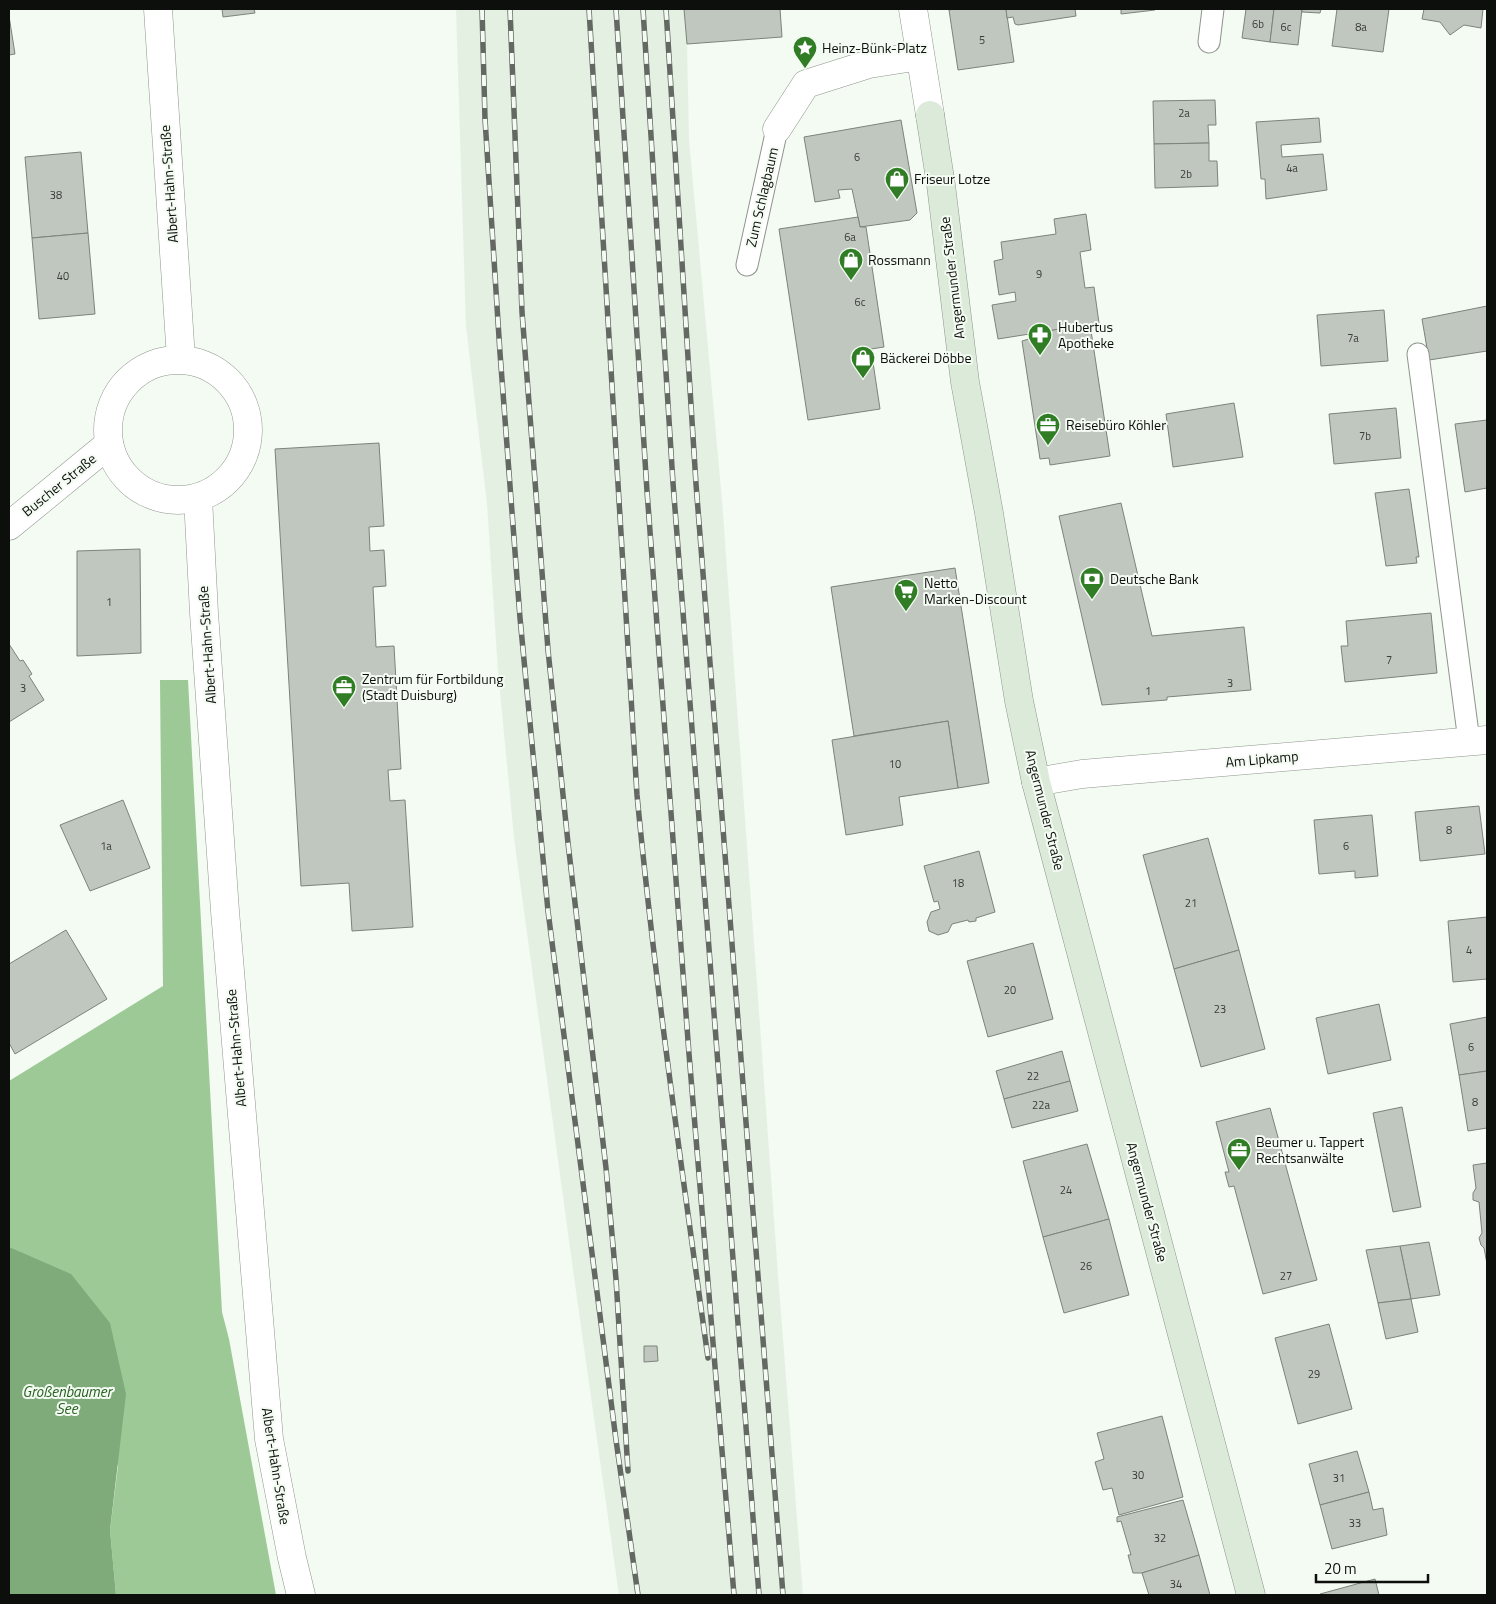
<svg xmlns="http://www.w3.org/2000/svg" width="1496" height="1604" font-family="'Titillium Web',sans-serif">
<rect width="100%" height="100%" fill="#f3fbf2"/>
<polygon fill="#e4f1e2" points="456,9 684,9 687,44 689,140 722,500 778,1275 803,1595 619,1595 575,1284 514,838 498,671 487,504 466,326"/>
<polygon fill="#9dc996" points="160,680 188,680 222,1312 229,1339 276,1595 116,1595 110,1530 118,1466 11,1248 9,1247 9,1081 163,986"/>
<polygon fill="#7faa79" points="9,1247 71,1274 110,1323 126,1394 110,1530 116,1595 9,1595"/>
<g fill="#c0c7bf" stroke="#7c837b">
<polygon points="222,9 254,9 255,13 223,17"/>
<polygon points="684,9 780,9 782,37 687,44"/>
<polygon points="954,9 1006,9 1014,62 958,70 949,10"/>
<polygon points="1006,9 1075,9 1076,16 1018,25 1015,24 1013,17 1007,18"/>
<polygon points="1121,9 1155,9 1155,10 1121,14"/>
<polygon points="1246,9 1274,9 1270,42 1242,38"/>
<polygon points="1274,9 1302,9 1298,45 1270,42"/>
<polygon points="1302,9 1321,9 1320,13 1302,12"/>
<polygon points="1337,9 1389,9 1383,52 1332,46"/>
<polygon points="1424,9 1483,9 1481,28 1464,25 1450,35 1440,22 1422,19"/>
<polygon points="9,16 15,54 9,55"/>
<polygon points="1215,100 1216,125 1208,125 1209,143 1154,144 1153,101"/>
<polygon points="1319,118 1321,142 1281,145 1282,157 1323,154 1327,190 1266,199 1265,179 1261,179 1256,122"/>
<polygon points="901,120 917,213 910,220 860,227 852,189 838,190 840,198 815,202 804,137"/>
<polygon points="1209,143 1209,161 1217,161 1218,186 1155,188 1154,144"/>
<polygon points="81,152 88,233 32,238 25,157"/>
<polygon points="1086,214 1091,250 1080,252 1085,288 1094,287 1099,323 998,339 992,305 1016,301 1015,292 999,295 994,261 1003,259 1001,242 1056,234 1054,219"/>
<polygon points="858,217 860,227 866,227 884,347 871,349 880,409 808,420 779,229"/>
<polygon points="88,233 95,314 39,319 32,238"/>
<polygon points="1487,306 1487,351 1429,360 1422,319"/>
<polygon points="1384,310 1388,361 1321,366 1317,315"/>
<polygon points="1090,324 1110,456 1050,465 1049,458 1040,459 1022,341 1029,339 1029,334"/>
<polygon points="1234,403 1243,457 1173,467 1166,414"/>
<polygon points="1396,408 1401,458 1334,464 1329,414"/>
<polygon points="1487,420 1487,488 1465,492 1455,424"/>
<polygon points="379,443 384,526 369,527 370,551 384,550 386,586 373,587 376,647 394,646 401,769 388,770 390,801 405,800 413,927 352,931 349,883 301,886 275,449"/>
<polygon points="1409,489 1419,557 1416,557 1417,563 1386,566 1375,493"/>
<polygon points="1121,503 1152,636 1244,627 1251,690 1167,697 1167,700 1102,705 1059,516"/>
<polygon points="140,549 141,653 77,656 77,551"/>
<polygon points="955,568 989,783 958,788 948,721 854,736 831,587"/>
<polygon points="1431,613 1437,673 1345,682 1341,646 1348,646 1346,621"/>
<polygon points="9,644 20,661 23,660 32,674 29,676 44,700 9,722"/>
<polygon points="948,721 958,788 899,797 903,825 846,835 832,740"/>
<polygon points="123,800 150,868 90,891 60,825"/>
<polygon points="1479,806 1485,854 1420,861 1415,812"/>
<polygon points="1372,815 1378,876 1355,878 1355,871 1319,874 1314,820"/>
<polygon points="1208,838 1239,950 1174,969 1143,855"/>
<polygon points="979,851 995,912 976,918 976,921 969,922 968,920 952,924 948,932 938,935 929,931 927,922 931,912 940,909 938,901 934,902 924,866"/>
<polygon points="1487,917 1487,979 1453,982 1448,921"/>
<polygon points="66,930 107,999 15,1054 9,1043 9,964"/>
<polygon points="1033,943 1053,1019 988,1037 967,961"/>
<polygon points="1239,950 1265,1049 1201,1067 1174,969"/>
<polygon points="1379,1004 1391,1060 1328,1074 1316,1018"/>
<polygon points="1487,1017 1487,1071 1459,1075 1450,1024"/>
<polygon points="1062,1051 1070,1081 1004,1099 996,1071"/>
<polygon points="1487,1071 1487,1128 1468,1131 1459,1075"/>
<polygon points="1070,1081 1078,1111 1012,1128 1004,1099"/>
<polygon points="1402,1107 1421,1207 1393,1212 1373,1113"/>
<polygon points="1270,1108 1317,1280 1263,1294 1234,1186 1229,1187 1225,1172 1229,1172 1216,1122"/>
<polygon points="1087,1144 1109,1219 1043,1237 1023,1161"/>
<polygon points="1487,1163 1487,1264 1484,1248 1481,1245 1479,1238 1482,1233 1479,1202 1473,1200 1473,1193 1476,1188 1473,1165"/>
<polygon points="1109,1219 1129,1295 1064,1313 1043,1237"/>
<polygon points="1429,1242 1440,1295 1411,1299 1400,1246"/>
<polygon points="1400,1246 1411,1299 1378,1303 1366,1250"/>
<polygon points="1411,1299 1418,1332 1386,1339 1378,1303"/>
<polygon points="1329,1324 1352,1409 1298,1424 1275,1338"/>
<polygon points="644,1346 657,1346 658,1361 644,1362"/>
<polygon points="1162,1416 1183,1497 1119,1515 1112,1488 1103,1490 1095,1462 1104,1459 1097,1433"/>
<polygon points="1357,1451 1369,1492 1320,1505 1309,1464"/>
<polygon points="1369,1492 1373,1510 1383,1508 1387,1535 1332,1549 1320,1505"/>
<polygon points="1183,1500 1199,1555 1142,1573 1133,1573 1128,1555 1131,1555 1121,1521 1117,1522 1117,1517"/>
<polygon points="1199,1555 1210,1595 1149,1595 1142,1573"/>
<polygon points="1375,1579 1379,1595 1321,1595 1320,1594"/>
</g>
<g fill="none" stroke-linecap="round" stroke-linejoin="round">
<defs>
<g id="service">
<polyline points="1209,42 1213,9"/>
<polyline points="747,265 777,129"/>
<polyline points="1418,354 1469,741"/>
</g>
<g id="minor">
<polyline points="158,9 181,359"/>
<polyline points="913,9 930,115"/>
<polyline points="777,129 806,84 869,64 920,56"/>
<circle cx="178" cy="430" r="70"/>
<polyline points="198,498 204,613 225,911 269,1439 292,1558 301,1595"/>
<polyline points="9,526 109,444"/>
<polyline points="1036,782 1082,774 1487,740"/>
</g>
<polyline id="secondary" points="930,115 941,185 965,382 989,513 1019,701 1036,782 1251,1595"/>
</defs>
<use href="#service" stroke="#8f958e" stroke-width="23"/>
<use href="#minor" stroke="#8f958e" stroke-width="29"/>
<use href="#secondary" stroke="#8f958e" stroke-width="29"/>
<use href="#service" stroke="#fff" stroke-width="21"/>
<use href="#minor" stroke="#fff" stroke-width="28"/>
<use href="#secondary" stroke="#dbead9" stroke-width="28"/>
<defs>
<g id="rail">
<polyline points="482,9 485,119 500,353 520,618 548,911 616,1440 638,1595"/>
<polyline points="510,9 522,312 548,650 568,843 606,1168 616,1279 628,1471"/>
<path d="M 589,9 L 637,795 C 655,983 682,1171 708,1358"/>
<polyline points="616,9 647,491 689,1054 734,1595"/>
<polyline points="643,9 673,483 759,1595"/>
<polyline points="666,9 696,484 783,1595"/>
</g>
</defs>
<use href="#rail" stroke="#646863" stroke-width="5.5"/>
<use href="#rail" stroke="#f3fbf2" stroke-width="4" stroke-dasharray="11" stroke-linecap="butt"/>
</g>
<defs>
<symbol id="sight-pin" viewBox="-11 -11 22 30"><path d="M0 17L-7.5 6A9.5 9.5 0 1 1 7.5 6Z" fill="#317d26" stroke="#f3fbf2"/><path d="M0-6L1.8-2.2L6-1.7L2.9 1.2L3.7 5.4L0 3.3L-3.7 5.4L-2.9 1.2L-6-1.7L-1.8-2.2Z" fill="#fff"/></symbol>
<symbol id="shop-pin" viewBox="-11 -11 22 30"><path d="M0 17L-7.5 6A9.5 9.5 0 1 1 7.5 6Z" fill="#317d26" stroke="#f3fbf2"/><path d="M-5-2.5h2.3a2.7 3.5 0 0 1 5.4 0H5L5.5 6h-11ZM-1.5-2.5h3a1.5 2.3 0 0 0-3 0Z" fill="#fff"/></symbol>
<symbol id="pharmacy-pin" viewBox="-11 -11 22 30"><path d="M0 17L-7.5 6A9.5 9.5 0 1 1 7.5 6Z" fill="#317d26" stroke="#f3fbf2"/><path d="M-2-6h4v4h4v4h-4v4h-4v-4h-4v-4h4Z" fill="#fff"/></symbol>
<symbol id="office-pin" viewBox="-11 -11 22 30"><path d="M0 17L-7.5 6A9.5 9.5 0 1 1 7.5 6Z" fill="#317d26" stroke="#f3fbf2"/><path d="M-6-3h4V-5.5h4V-3h4V5H-6ZM-1-4.5V-3h2v-1.5ZM-6 0V1H6V0Z" fill="#fff"/></symbol>
<symbol id="bank-pin" viewBox="-11 -11 22 30"><path d="M0 17L-7.5 6A9.5 9.5 0 1 1 7.5 6Z" fill="#317d26" stroke="#f3fbf2"/><path d="M-6-4H6V4H-6ZM0-2.3a2.3 2.3 0 1 0 0 4.6a2.3 2.3 0 1 0 0-4.6Z" fill="#fff"/></symbol>
<symbol id="supermarket-pin" viewBox="-11 -11 22 30"><path d="M0 17L-7.5 6A9.5 9.5 0 1 1 7.5 6Z" fill="#317d26" stroke="#f3fbf2"/><path d="M-6-5.5h2.5l.6 2H6L4.5 2H-2.5L-4.4-4H-6ZM-1.5 3.2a1.3 1.3 0 1 0 .1 0ZM3 3.2a1.3 1.3 0 1 0 .1 0Z" fill="#fff"/></symbol>
</defs>
<g fill-rule="evenodd">
<use href="#sight-pin" x="791" y="34" width="28" height="38"/>
<use href="#shop-pin" x="883" y="165" width="28" height="38"/>
<use href="#shop-pin" x="837" y="246" width="28" height="38"/>
<use href="#pharmacy-pin" x="1026" y="321" width="28" height="38"/>
<use href="#shop-pin" x="849" y="344" width="28" height="38"/>
<use href="#office-pin" x="1034" y="411" width="28" height="38"/>
<use href="#bank-pin" x="1078" y="565" width="28" height="38"/>
<use href="#supermarket-pin" x="892" y="577" width="28" height="38"/>
<use href="#office-pin" x="330" y="673" width="28" height="38"/>
<use href="#office-pin" x="1225" y="1136" width="28" height="38"/>
</g>
<g text-anchor="middle" stroke-width="4" stroke-linejoin="round" paint-order="stroke">
<g font-size="11" fill="#3a3d39">
<text x="1258" y="28">6b</text>
<text x="1286" y="31">6c</text>
<text x="1361" y="31">8a</text>
<text x="982" y="44">5</text>
<text x="1184" y="117">2a</text>
<text x="857" y="161">6</text>
<text x="1292" y="172">4a</text>
<text x="1186" y="178">2b</text>
<text x="56" y="199">38</text>
<text x="850" y="241">6a</text>
<text x="1039" y="278">9</text>
<text x="63" y="280">40</text>
<text x="860" y="306">6c</text>
<text x="1353" y="342">7a</text>
<text x="1365" y="440">7b</text>
<text x="109" y="606">1</text>
<text x="1389" y="664">7</text>
<text x="1230" y="687">3</text>
<text x="23" y="692">3</text>
<text x="1148" y="695">1</text>
<text x="895" y="768">10</text>
<text x="1449" y="834">8</text>
<text x="106" y="850">1a</text>
<text x="1346" y="850">6</text>
<text x="958" y="887">18</text>
<text x="1191" y="907">21</text>
<text x="1469" y="954">4</text>
<text x="1010" y="994">20</text>
<text x="1220" y="1013">23</text>
<text x="1471" y="1051">6</text>
<text x="1033" y="1080">22</text>
<text x="1475" y="1106">8</text>
<text x="1041" y="1109">22a</text>
<text x="1066" y="1194">24</text>
<text x="1086" y="1270">26</text>
<text x="1286" y="1280">27</text>
<text x="1314" y="1378">29</text>
<text x="1138" y="1479">30</text>
<text x="1339" y="1482">31</text>
<text x="1355" y="1527">33</text>
<text x="1160" y="1542">32</text>
<text x="1176" y="1588">34</text>
</g>
<g font-size="14" fill="#0d0f0c" stroke="#f3fbf2" text-anchor="start">
<text x="822" y="53">Heinz-Bünk-Platz</text>
<text x="914" y="184">Friseur Lotze</text>
<text x="868" y="265">Rossmann</text>
<text x="1058" y="332">Hubertus<tspan x="1058" dy="16">Apotheke</tspan></text>
<text x="880" y="363">Bäckerei Döbbe</text>
<text x="1066" y="430">Reisebüro Köhler</text>
<text x="1110" y="584">Deutsche Bank</text>
<text x="924" y="588">Netto<tspan x="924" dy="16">Marken-Discount</tspan></text>
<text x="362" y="684">Zentrum für Fortbildung<tspan x="362" dy="16">(Stadt Duisburg)</tspan></text>
<text x="1256" y="1147">Beumer u. Tappert<tspan x="1256" dy="16">Rechtsanwälte</tspan></text>
</g>
<g font-size="14" fill="#0d0f0c" stroke="#f3fbf2">
<text transform="translate(169 184) rotate(-94)" y="5">Albert-Hahn-Straße</text>
<text transform="translate(762 197) rotate(-77)" y="5">Zum Schlagbaum</text>
<text transform="translate(952 278) rotate(-97)" y="5">Angermunder Straße</text>
<text transform="translate(59 485) rotate(-39)" y="5">Buscher Straße</text>
<text transform="translate(207 645) rotate(-94)" y="5">Albert-Hahn-Straße</text>
<text transform="translate(1262 759) rotate(-5)" y="5">Am Lipkamp</text>
<text transform="translate(1045 810) rotate(76)" y="5">Angermunder Straße</text>
<text transform="translate(236 1048) rotate(-95)" y="5">Albert-Hahn-Straße</text>
<text transform="translate(1147 1202) rotate(75)" y="5">Angermunder Straße</text>
<text transform="translate(276 1466) rotate(81)" y="5">Albert-Hahn-Straße</text>
</g>
<g font-size="15" font-style="italic" fill="#245e1c" stroke="#f3fbf2">
<text x="67" y="1397">Großenbaumer<tspan x="67" dy="17">See</tspan></text>
</g>
</g>
<rect width="1496" height="1604" fill="none" stroke="#0d0f0c" stroke-width="20"/>
<path d="M1316 1574v8h112v-8" fill="none" stroke="#0d0f0c" stroke-width="2.5"/>
<text x="1324" y="1574" font-size="15" fill="#0d0f0c" stroke="#f3fbf2" stroke-width="4" paint-order="stroke">20 m</text>
</svg>
